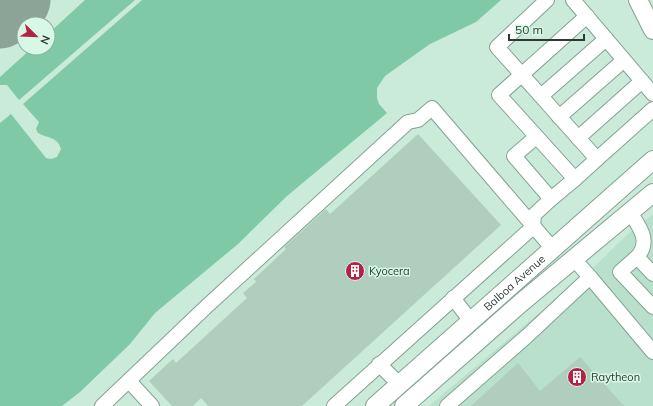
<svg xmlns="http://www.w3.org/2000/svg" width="653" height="406" font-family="Mulish,sans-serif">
<rect width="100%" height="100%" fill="#caeada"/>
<polygon fill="#b8e0cc" points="653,214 653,406 429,406 595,266 628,234"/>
<g fill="#7fc9a7">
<polygon points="85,0 135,0 19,100 7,85 0,85 0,77 32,48 48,48 48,34"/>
<path d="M 142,0 L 501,0 L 476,22 L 430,44 L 385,76 L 377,88 L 377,98 L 379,104 L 387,113 L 287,196 L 238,244 L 155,313 L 130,344 L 80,392 L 62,406 L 0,406 L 0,123 L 11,114 L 46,158 L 51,159 L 57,157 L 61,149 C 58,137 47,138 38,133 L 36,129 L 39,122 L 23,104 Z"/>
</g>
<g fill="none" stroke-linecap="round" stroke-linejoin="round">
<polyline stroke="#8ba497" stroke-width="67" points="0,15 17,0"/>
</g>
<g fill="#afcebe">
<polygon points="418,134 501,225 302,406 208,406 201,398 193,406 172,406 149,381 173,359 176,363 247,298 243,293 256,282 254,279 286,249 284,247 326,209 330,214"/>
<polygon points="580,357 624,406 471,406 518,363 540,391"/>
</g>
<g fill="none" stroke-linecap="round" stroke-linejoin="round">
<defs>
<g id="minor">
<polyline points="547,0 497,47 597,159 653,109"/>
<polyline points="573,0 653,94"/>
<polyline points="587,16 499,95 575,179 597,159"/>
<polyline points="541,96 606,39"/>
<polyline points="559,117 624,60"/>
<polyline points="536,137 514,156 551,199 575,179"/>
<polyline points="578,138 642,81"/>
<path d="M 630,212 C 640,228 651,241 637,257 L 653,274"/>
<polyline points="637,257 620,272 653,307"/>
<polyline points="590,277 653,352"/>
<polyline points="453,298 471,321"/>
<polyline points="379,364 400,385"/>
<polyline points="129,381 152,406"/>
<polyline points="102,406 207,306 408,122 418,120 432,108 553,249"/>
<polyline points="334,406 533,227 534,215 551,199"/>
<polyline points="447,406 527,336 590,277 573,258"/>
</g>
<g id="major">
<polyline points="638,0 653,30"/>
<path id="s1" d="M 375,406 L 653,160"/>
<polyline points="404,406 522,302 653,193"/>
</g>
</defs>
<use href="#minor" stroke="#83a293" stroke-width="16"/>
<use href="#major" stroke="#83a293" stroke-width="20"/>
<use href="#minor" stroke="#fff" stroke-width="14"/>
<use href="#major" stroke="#fff" stroke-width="18"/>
</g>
<defs>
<symbol id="building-disc" viewBox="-11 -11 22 22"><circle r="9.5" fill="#b32145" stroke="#d7f8e7"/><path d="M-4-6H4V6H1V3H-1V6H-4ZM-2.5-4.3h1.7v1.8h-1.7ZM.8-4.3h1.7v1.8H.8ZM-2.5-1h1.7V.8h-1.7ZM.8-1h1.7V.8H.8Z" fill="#fff"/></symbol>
</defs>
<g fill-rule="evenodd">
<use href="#building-disc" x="344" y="260" width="22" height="22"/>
<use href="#building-disc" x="566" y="366" width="22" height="22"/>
</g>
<g text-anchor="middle" stroke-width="3" stroke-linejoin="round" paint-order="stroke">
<g font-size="11" fill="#2d3a33" stroke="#d7f8e7" text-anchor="start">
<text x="369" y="275">Kyocera</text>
<text x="591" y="381">Raytheon</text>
</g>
<g font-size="11" fill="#2d3a33" stroke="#d7f8e7">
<text dy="4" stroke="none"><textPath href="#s1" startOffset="186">Balboa Avenue</textPath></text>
</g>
</g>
<g transform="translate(36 36) rotate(113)"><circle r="19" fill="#d7f8e7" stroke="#93ac9f"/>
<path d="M0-3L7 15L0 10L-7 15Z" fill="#b32145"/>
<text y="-6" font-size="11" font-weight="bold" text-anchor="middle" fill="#2d3a33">N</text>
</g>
<path d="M509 34v6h75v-6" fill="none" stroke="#2d3a33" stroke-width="2"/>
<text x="515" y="34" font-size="12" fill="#2d3a33" stroke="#d7f8e7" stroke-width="3" paint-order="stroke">50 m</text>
</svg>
